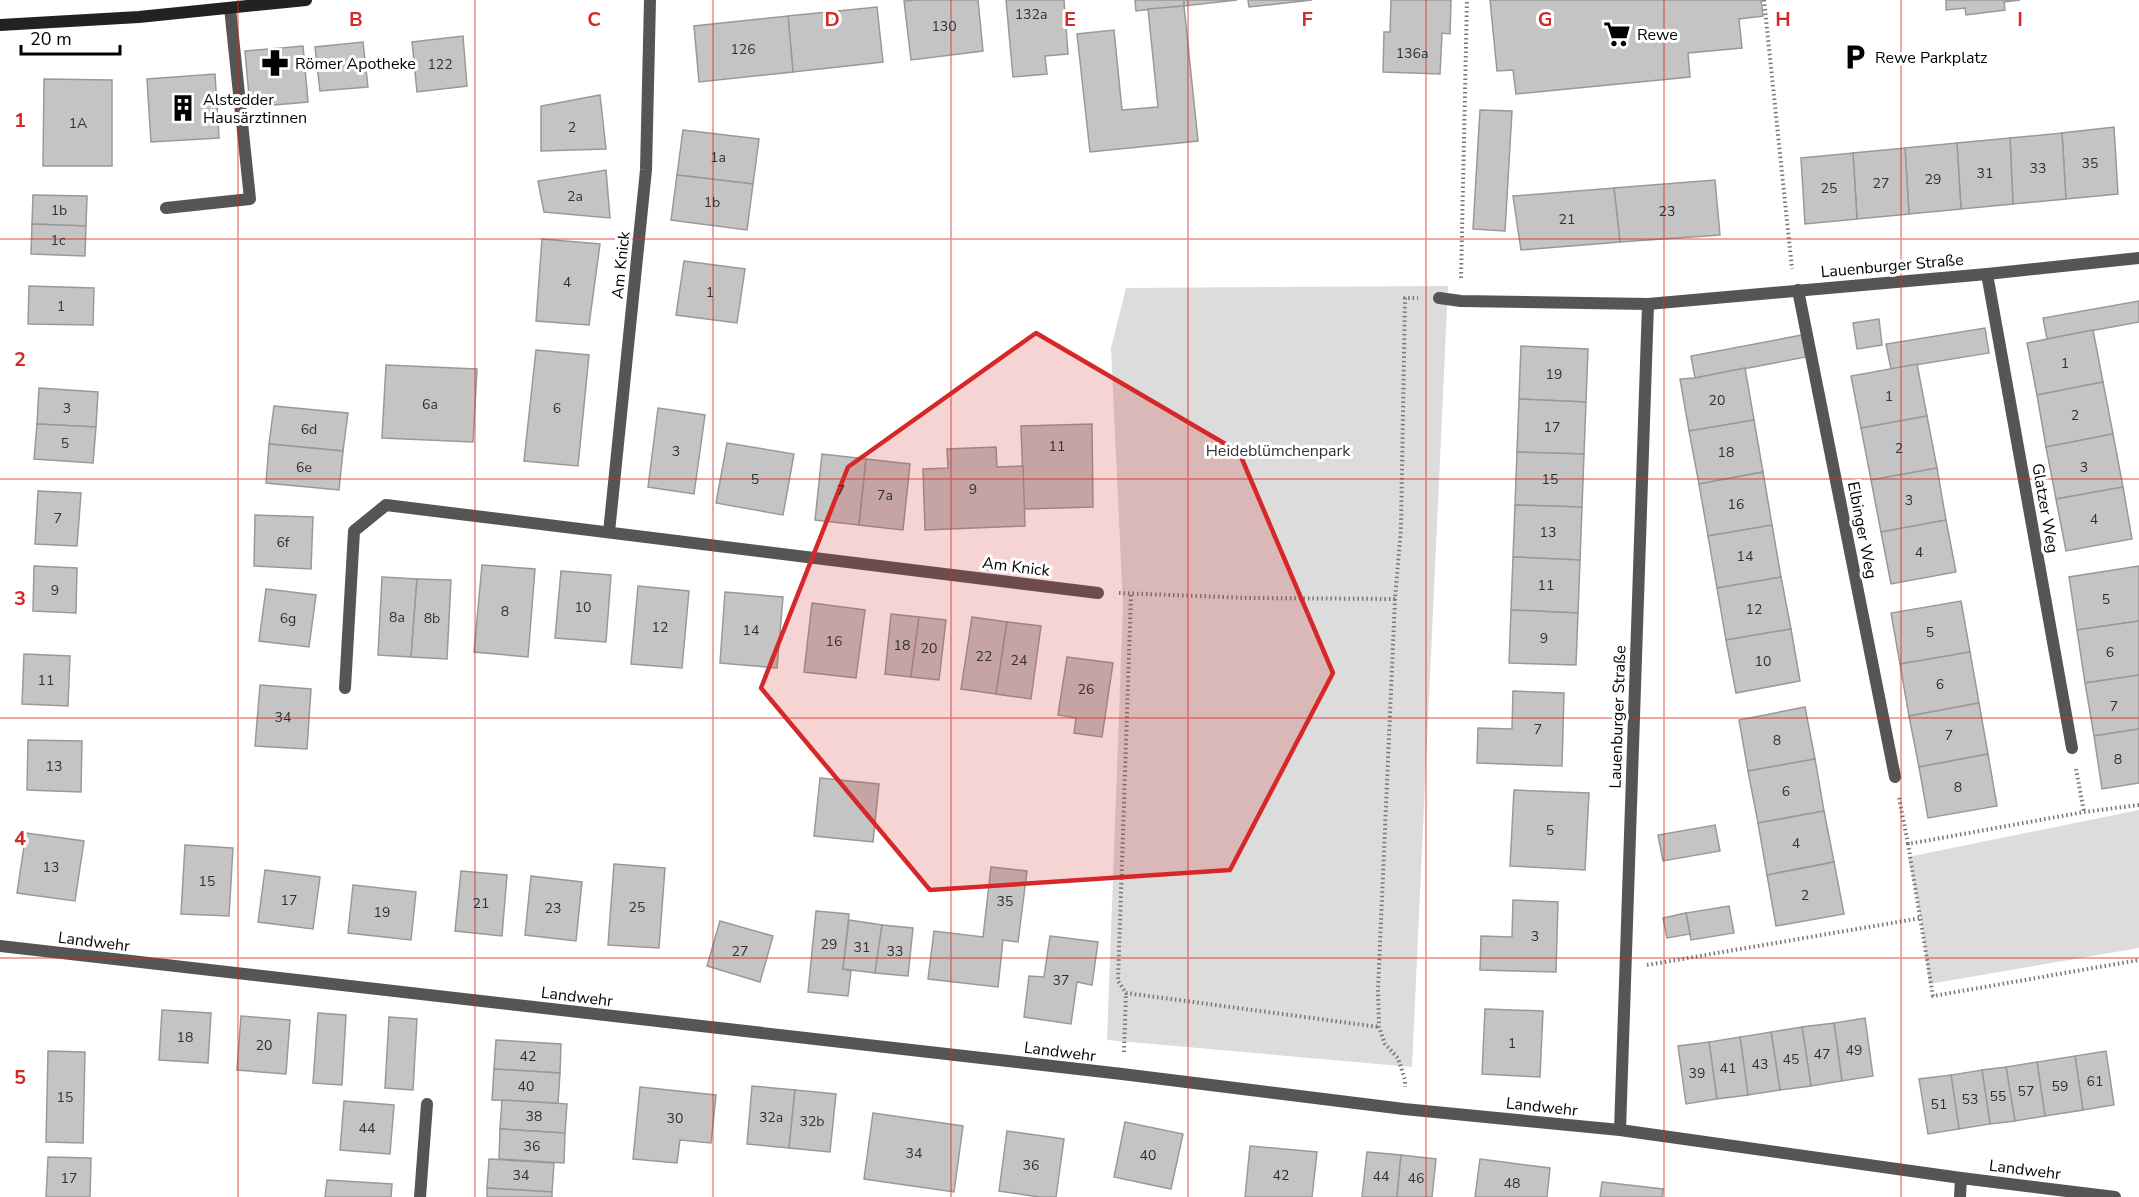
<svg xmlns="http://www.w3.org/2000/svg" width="2139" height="1197" font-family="'Nunito Sans',sans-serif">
<rect width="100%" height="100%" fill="#fff"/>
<g fill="#dcdcdc">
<polygon points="1448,286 1412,1067 1107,1040 1123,606 1111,348 1126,288"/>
<polygon points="2139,810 2139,948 1929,984 1921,918 1908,857"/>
</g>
<g fill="#c4c4c4" stroke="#999" stroke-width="1.5">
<polygon points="916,0 978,0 983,51 911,60 904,1"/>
<polygon points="1006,0 1064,0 1068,54 1045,56 1047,74 1013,77"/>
<polygon points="1135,0 1184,0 1184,6 1136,11"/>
<polygon points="1184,0 1237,0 1184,6"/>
<polygon points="1248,0 1312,0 1249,7"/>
<polygon points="1391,0 1451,0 1450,34 1442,33 1440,74 1383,72 1384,32 1390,32"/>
<polygon points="1490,0 1761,0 1763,16 1739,19 1742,48 1688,53 1690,77 1516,94 1513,70 1497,71"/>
<polygon points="1946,0 2020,0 2004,2 2005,10 1966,15 1965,8 1946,10"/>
<polygon points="1184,6 1198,141 1090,152 1077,34 1114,30 1122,110 1158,107 1148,9"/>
<polygon points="877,7 883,62 793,72 788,16"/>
<polygon points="788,16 793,72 699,82 694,26"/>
<polygon points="463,36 467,86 417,92 412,42"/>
<polygon points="363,42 368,87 320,91 315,47"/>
<polygon points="303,46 308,102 250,107 245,51"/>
<polygon points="215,74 219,138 151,142 147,79"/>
<polygon points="44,79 112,80 112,166 43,166"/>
<polygon points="600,95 606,149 541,151 541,106"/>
<polygon points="1480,110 1512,111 1505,231 1473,229"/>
<polygon points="2114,127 2118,194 2066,199 2062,133"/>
<polygon points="683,130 759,139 753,184 677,175"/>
<polygon points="2062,133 2066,199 2013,204 2010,138"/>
<polygon points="2010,138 2013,204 1961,209 1957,143"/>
<polygon points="1957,143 1961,209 1909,214 1905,148"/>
<polygon points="1905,148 1909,214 1857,219 1853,153"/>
<polygon points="1853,153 1857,219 1805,224 1801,158"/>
<polygon points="606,170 610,218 544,212 538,181"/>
<polygon points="677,175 753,184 747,230 671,220"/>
<polygon points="1715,180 1720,235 1620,242 1614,188"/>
<polygon points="1614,188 1620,242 1521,250 1513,196"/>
<polygon points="33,195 87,196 86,226 32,224"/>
<polygon points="32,224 86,226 85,256 31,254"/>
<polygon points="542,239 600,244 589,325 536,321"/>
<polygon points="684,261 745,269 737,323 676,315"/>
<polygon points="29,286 94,288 93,325 28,324"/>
<polygon points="2139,301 2139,322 2047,339 2043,318"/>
<polygon points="1879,319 1882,345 1857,349 1853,323"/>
<polygon points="1985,328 1989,353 1891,369 1886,344"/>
<polygon points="2093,330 2103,382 2037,395 2027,343"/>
<polygon points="1802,335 1806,357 1695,378 1691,356"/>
<polygon points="1521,346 1588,349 1586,402 1519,399"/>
<polygon points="536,350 589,355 578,466 524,461"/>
<polygon points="1917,364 1927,416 1861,428 1851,376"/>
<polygon points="386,365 477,369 473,442 382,438"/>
<polygon points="1745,368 1754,420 1689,431 1680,379 1695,378"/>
<polygon points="2103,382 2113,434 2046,447 2037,395"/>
<polygon points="39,388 98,392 96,427 37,424"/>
<polygon points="1519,399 1586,402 1584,454 1517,452"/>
<polygon points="274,406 348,413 343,451 269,444"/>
<polygon points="658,408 705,415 694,494 648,487"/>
<polygon points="1927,416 1937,468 1871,480 1861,428"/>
<polygon points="1754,420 1763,472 1699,484 1689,431"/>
<polygon points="37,424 96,427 93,463 34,459"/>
<polygon points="1092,424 1093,507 1024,509 1021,426"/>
<polygon points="2113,434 2123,487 2056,499 2046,447"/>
<polygon points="727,443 794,454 783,515 716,503"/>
<polygon points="269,444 343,451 339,490 266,483"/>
<polygon points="996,447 997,467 1023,466 1025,526 925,530 923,469 948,468 947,449"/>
<polygon points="1517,452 1584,454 1582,507 1515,505"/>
<polygon points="822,454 866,459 859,525 815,520"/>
<polygon points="866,459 910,464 903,530 859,525"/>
<polygon points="1937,468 1946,520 1881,532 1871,480"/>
<polygon points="1763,472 1772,525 1708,536 1699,484"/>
<polygon points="2123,487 2132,539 2066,551 2056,499"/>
<polygon points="38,491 81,493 77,546 35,544"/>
<polygon points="1515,505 1582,507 1580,560 1513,557"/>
<polygon points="255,515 313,517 311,569 254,566"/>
<polygon points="1946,520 1956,572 1891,584 1881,532"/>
<polygon points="1772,525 1781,577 1717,588 1708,536"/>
<polygon points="1513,557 1580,560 1578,613 1511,610"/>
<polygon points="482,565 535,569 528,657 474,652"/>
<polygon points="34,566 77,568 76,613 33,611"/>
<polygon points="2139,566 2139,621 2077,630 2069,577"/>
<polygon points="561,571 611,575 606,642 555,638"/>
<polygon points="382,577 417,579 411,657 378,655"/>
<polygon points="1781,577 1791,629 1726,640 1717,588"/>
<polygon points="417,579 451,580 447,659 411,657"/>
<polygon points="638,586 689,591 682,668 631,664"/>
<polygon points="266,589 316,595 309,647 259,641"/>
<polygon points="725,592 783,597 777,668 720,663"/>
<polygon points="1961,601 1970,652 1900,664 1891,613"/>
<polygon points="812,603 865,610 856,678 804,672"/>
<polygon points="1511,610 1578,613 1576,665 1509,663"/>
<polygon points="891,614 919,617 911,677 885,674"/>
<polygon points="919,617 946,620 939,680 911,677"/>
<polygon points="972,617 1007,622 996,694 961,689"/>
<polygon points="2139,621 2139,675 2085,683 2077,630"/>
<polygon points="1007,622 1041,626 1031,699 996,694"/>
<polygon points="1791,629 1800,681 1736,693 1726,640"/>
<polygon points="1970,652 1979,703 1909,716 1900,664"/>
<polygon points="24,654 70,656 68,706 22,704"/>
<polygon points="1067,657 1113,663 1102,737 1074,733 1076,718 1058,715"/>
<polygon points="2139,675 2139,729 2094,736 2085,683"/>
<polygon points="260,685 311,689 307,749 255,746"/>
<polygon points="1513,691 1564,693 1562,766 1477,763 1478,728 1512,729"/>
<polygon points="1979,703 1988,754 1919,767 1909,716"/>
<polygon points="1805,707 1815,759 1748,771 1739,720"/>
<polygon points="2139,729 2139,783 2102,789 2094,736"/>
<polygon points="28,740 82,741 81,792 27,790"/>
<polygon points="1988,754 1997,806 1928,818 1919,767"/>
<polygon points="1815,759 1824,811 1758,823 1748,771"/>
<polygon points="820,778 879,784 873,842 814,836"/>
<polygon points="1514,790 1589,793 1585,870 1510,866"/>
<polygon points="1824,811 1834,862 1767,875 1758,823"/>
<polygon points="1715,825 1720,851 1663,861 1658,835"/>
<polygon points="26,833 84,841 75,901 17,893"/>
<polygon points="185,845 233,848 229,916 181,914"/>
<polygon points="1834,862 1844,914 1776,926 1767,875"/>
<polygon points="614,864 665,868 659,948 608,945"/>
<polygon points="991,867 1027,871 1018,942 1003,940 998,987 928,979 934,931 983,937"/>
<polygon points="265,870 320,877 313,929 258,922"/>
<polygon points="461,871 507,875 502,936 455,931"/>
<polygon points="531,876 582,882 576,941 525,935"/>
<polygon points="353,885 416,892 411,940 348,933"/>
<polygon points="1513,900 1558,902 1556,972 1480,970 1481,936 1512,937"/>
<polygon points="1729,906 1734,933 1691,940 1686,913"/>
<polygon points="816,911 849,914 843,969 851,971 848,996 808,992"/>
<polygon points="1686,913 1690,934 1667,938 1663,918"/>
<polygon points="849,920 882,925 875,973 843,969"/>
<polygon points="720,921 773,936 760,982 707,966"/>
<polygon points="882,925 913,928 908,976 875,973"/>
<polygon points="1050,936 1098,942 1092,985 1077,982 1071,1024 1024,1017 1029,976 1044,977"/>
<polygon points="1485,1009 1543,1011 1540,1077 1482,1074"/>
<polygon points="162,1010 211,1013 208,1063 159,1060"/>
<polygon points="318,1013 346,1015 342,1085 313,1083"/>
<polygon points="241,1016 290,1020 286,1074 237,1070"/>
<polygon points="389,1017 417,1019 413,1090 385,1088"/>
<polygon points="1865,1018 1873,1076 1842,1081 1834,1023"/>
<polygon points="1834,1023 1842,1081 1811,1086 1802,1027"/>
<polygon points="1802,1027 1811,1086 1780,1090 1771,1032"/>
<polygon points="1771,1032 1780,1090 1748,1095 1740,1037"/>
<polygon points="1740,1037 1748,1095 1717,1099 1709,1042"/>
<polygon points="496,1040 561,1044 560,1073 494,1069"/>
<polygon points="1709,1042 1717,1099 1686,1104 1678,1046"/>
<polygon points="48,1051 85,1052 83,1143 46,1142"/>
<polygon points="2106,1051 2114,1105 2083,1110 2075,1056"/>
<polygon points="2075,1056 2083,1110 2045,1116 2037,1062"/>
<polygon points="2037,1062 2045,1116 2015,1121 2006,1067"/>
<polygon points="2006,1067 2015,1121 1990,1124 1982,1070"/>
<polygon points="494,1069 560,1073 558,1103 492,1100"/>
<polygon points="1982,1070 1990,1124 1959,1129 1951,1075"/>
<polygon points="1951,1075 1959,1129 1928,1134 1919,1079"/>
<polygon points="752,1086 795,1090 789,1148 747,1144"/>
<polygon points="640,1087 716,1095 711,1143 680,1140 677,1163 633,1159"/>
<polygon points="795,1090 836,1094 830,1152 789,1148"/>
<polygon points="502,1100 567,1104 565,1133 500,1129"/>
<polygon points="344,1101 394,1105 390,1154 340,1150"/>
<polygon points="873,1113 963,1126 954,1192 864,1179"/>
<polygon points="1125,1122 1183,1134 1171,1189 1114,1177"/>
<polygon points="500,1129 565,1133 564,1163 499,1159"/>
<polygon points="1007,1131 1064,1139 1056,1197 1039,1197 999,1191"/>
<polygon points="1250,1146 1317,1152 1312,1197 1245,1197"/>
<polygon points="1367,1152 1401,1155 1397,1197 1362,1197"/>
<polygon points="1401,1155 1436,1159 1432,1197 1397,1197"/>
<polygon points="48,1157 91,1158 90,1197 46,1197"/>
<polygon points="489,1159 554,1163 552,1192 487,1188"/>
<polygon points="1480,1159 1550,1168 1547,1197 1475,1197"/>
<polygon points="327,1180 392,1184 391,1197 325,1197"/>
<polygon points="1602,1182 1663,1189 1662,1197 1600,1197"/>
<polygon points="487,1188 552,1192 552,1197 487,1197"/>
</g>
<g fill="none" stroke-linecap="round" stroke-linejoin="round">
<g stroke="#777" stroke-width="4" stroke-dasharray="1.5 3" stroke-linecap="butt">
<polyline points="1764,0 1792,269"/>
<polyline points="1461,278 1467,0"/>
<polyline points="1119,593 1249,598 1395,599 1401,528 1405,298 1418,298"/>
<polyline points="1131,595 1118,981 1126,993 1379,1027"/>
<polyline points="1395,599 1378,990 1379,1027 1385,1044 1398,1058 1405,1080 1405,1087"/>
<polyline points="2076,769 2084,812"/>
<polyline points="1899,798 1908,844"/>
<polyline points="2139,805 2084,812 1908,844 1933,996 2139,960"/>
<polyline points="1647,965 1921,918"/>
<polyline points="1124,1052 1126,993"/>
</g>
<polyline stroke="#555" stroke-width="12" points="166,208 250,199 230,8"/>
<g stroke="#555" stroke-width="12">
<polyline points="1987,274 2072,748"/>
<polyline points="1798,290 1895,777"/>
<polyline points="1439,298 1461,301 1648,304 1987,274 2139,258"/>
<polyline points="609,532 646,170 650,0"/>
<polyline points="345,688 354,531 386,505 1098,593"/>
<polyline points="0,946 1122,1074 1404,1109 1620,1130 1961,1178 2115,1197"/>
<polyline points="1620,1130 1648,304"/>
<polyline points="420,1197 427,1104"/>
<polyline points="1960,1197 1961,1178"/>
</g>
<polyline stroke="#222" stroke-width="12" points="0,25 139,17 306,0"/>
</g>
<path fill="#d62828" fill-opacity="0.2" stroke="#d62828" stroke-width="4.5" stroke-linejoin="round" d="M 1036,333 L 1239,452 L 1333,673 L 1230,870 L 930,890 L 761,688 L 848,467 Z"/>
<path fill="none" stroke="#d62828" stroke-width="1.5" stroke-opacity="0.55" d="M 238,0 L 238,1197M 475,0 L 475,1197M 713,0 L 713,1197M 951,0 L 951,1197M 1188,0 L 1188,1197M 1426,0 L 1426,1197M 1664,0 L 1664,1197M 1901,0 L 1901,1197M 0,239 L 2139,239M 0,479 L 2139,479M 0,718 L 2139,718M 0,958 L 2139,958"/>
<defs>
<symbol id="supermarket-bare" viewBox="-9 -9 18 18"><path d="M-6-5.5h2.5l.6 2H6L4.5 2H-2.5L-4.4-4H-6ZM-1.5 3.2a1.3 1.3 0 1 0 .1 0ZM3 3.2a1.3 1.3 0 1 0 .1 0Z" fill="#000" stroke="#fff" stroke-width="2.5" paint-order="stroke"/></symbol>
<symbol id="parking-bare" viewBox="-9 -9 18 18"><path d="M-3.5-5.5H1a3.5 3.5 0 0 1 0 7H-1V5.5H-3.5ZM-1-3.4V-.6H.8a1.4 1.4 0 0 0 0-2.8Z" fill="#000" stroke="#fff" stroke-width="2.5" paint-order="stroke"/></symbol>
<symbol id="pharmacy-bare" viewBox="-9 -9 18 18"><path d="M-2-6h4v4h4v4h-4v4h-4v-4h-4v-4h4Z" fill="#000" stroke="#fff" stroke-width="2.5" paint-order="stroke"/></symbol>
<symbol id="building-bare" viewBox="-9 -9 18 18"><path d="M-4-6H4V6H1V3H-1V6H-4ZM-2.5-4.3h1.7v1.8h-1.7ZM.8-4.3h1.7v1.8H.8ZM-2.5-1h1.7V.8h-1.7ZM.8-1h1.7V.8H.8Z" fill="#000" stroke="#fff" stroke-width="2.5" paint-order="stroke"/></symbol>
</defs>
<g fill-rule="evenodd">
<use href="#supermarket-bare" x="1598" y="15" width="38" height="38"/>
<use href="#parking-bare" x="1836" y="38" width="38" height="38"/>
<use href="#pharmacy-bare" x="256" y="44" width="38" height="38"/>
<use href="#building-bare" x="164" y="89" width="38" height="38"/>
</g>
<g text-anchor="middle" stroke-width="6" stroke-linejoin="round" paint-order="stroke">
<g font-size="14" fill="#313131">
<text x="1031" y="19">132a</text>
<text x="944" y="31">130</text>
<text x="743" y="54">126</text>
<text x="1412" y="58">136a</text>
<text x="440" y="69">122</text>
<text x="78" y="128">1A</text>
<text x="572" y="132">2</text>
<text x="718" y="162">1a</text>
<text x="2090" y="168">35</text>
<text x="2038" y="173">33</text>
<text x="1985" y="178">31</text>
<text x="1933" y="184">29</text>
<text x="1881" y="188">27</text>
<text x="1829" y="193">25</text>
<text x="575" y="201">2a</text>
<text x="712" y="207">1b</text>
<text x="59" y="215">1b</text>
<text x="1667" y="216">23</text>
<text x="1567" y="224">21</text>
<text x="58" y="245">1c</text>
<text x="567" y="287">4</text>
<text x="710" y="297">1</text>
<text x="61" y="311">1</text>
<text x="2065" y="368">1</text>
<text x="1554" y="379">19</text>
<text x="1889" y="401">1</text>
<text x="1717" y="405">20</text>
<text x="430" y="409">6a</text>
<text x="67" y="413">3</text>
<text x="557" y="413">6</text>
<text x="2075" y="420">2</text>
<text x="1552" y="432">17</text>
<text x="309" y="434">6d</text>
<text x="65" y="448">5</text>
<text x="1057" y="451">11</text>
<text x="1899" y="453">2</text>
<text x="676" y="456">3</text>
<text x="1726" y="457">18</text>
<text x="304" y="472">6e</text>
<text x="2084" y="472">3</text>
<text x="755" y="484">5</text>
<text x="1550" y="484">15</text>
<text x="973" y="494">9</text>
<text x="841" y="495">7</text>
<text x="885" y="500">7a</text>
<text x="1909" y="505">3</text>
<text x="1736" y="509">16</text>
<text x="58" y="523">7</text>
<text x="2094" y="524">4</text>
<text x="1548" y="537">13</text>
<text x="283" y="547">6f</text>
<text x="1919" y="557">4</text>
<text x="1745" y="561">14</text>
<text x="1546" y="590">11</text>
<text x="55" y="595">9</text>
<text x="2106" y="604">5</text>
<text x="583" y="612">10</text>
<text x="1754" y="614">12</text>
<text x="505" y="616">8</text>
<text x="397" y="622">8a</text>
<text x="288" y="623">6g</text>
<text x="432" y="623">8b</text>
<text x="660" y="632">12</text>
<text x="751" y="635">14</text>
<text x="1930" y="637">5</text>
<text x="1544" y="643">9</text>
<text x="834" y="646">16</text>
<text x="902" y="650">18</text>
<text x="929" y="653">20</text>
<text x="2110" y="657">6</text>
<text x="984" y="661">22</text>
<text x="1019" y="665">24</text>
<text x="1763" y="666">10</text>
<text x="46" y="685">11</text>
<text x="1940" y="689">6</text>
<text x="1086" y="694">26</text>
<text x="2114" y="711">7</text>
<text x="283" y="722">34</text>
<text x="1538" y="734">7</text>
<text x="1949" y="740">7</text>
<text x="1777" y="745">8</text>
<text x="2118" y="764">8</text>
<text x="54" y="771">13</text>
<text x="1958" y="792">8</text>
<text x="1786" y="796">6</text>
<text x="1550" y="835">5</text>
<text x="1796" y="848">4</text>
<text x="51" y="872">13</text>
<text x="207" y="886">15</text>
<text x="1805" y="900">2</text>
<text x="289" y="905">17</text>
<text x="1005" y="906">35</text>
<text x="481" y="908">21</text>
<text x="637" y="912">25</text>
<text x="553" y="913">23</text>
<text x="382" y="917">19</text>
<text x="1535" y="941">3</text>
<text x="829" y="949">29</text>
<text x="862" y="952">31</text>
<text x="740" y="956">27</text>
<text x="895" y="956">33</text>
<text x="1061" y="985">37</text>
<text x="185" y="1042">18</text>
<text x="1512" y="1048">1</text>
<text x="264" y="1050">20</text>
<text x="1854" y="1055">49</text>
<text x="1822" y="1059">47</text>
<text x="528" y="1061">42</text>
<text x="1791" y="1064">45</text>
<text x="1760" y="1069">43</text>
<text x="1728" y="1073">41</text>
<text x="1697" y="1078">39</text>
<text x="2095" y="1086">61</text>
<text x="526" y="1091">40</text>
<text x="2060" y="1091">59</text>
<text x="2026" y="1096">57</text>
<text x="1998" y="1101">55</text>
<text x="65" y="1102">15</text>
<text x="1970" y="1104">53</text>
<text x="1939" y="1109">51</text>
<text x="534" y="1121">38</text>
<text x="771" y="1122">32a</text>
<text x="675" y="1123">30</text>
<text x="812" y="1126">32b</text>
<text x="367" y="1133">44</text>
<text x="532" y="1151">36</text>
<text x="914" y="1158">34</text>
<text x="1148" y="1160">40</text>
<text x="1031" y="1170">36</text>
<text x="521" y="1180">34</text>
<text x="1281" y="1180">42</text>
<text x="1381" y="1181">44</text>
<text x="69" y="1183">17</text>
<text x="1416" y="1183">46</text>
<text x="1512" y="1188">48</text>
</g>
<g font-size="16" fill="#000" stroke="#fff" text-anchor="start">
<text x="1637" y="40">Rewe</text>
<text x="1875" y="63">Rewe Parkplatz</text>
<text x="295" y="69">Römer Apotheke</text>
<text x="203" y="105">Alstedder<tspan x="203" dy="18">Hausärztinnen</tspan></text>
</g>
<g font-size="16" fill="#000" stroke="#fff">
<text transform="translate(620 265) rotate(-84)" y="6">Am Knick</text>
<text transform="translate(1892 265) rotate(-5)" y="6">Lauenburger Straße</text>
<text transform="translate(2046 508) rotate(80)" y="6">Glatzer Weg</text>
<text transform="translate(1863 530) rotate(79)" y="6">Elbinger Weg</text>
<text transform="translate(1016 566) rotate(7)" y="6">Am Knick</text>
<text transform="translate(1617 717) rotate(-88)" y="6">Lauenburger Straße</text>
<text transform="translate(94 941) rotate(7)" y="6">Landwehr</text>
<text transform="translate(577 996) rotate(7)" y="6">Landwehr</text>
<text transform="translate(1060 1051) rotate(7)" y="6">Landwehr</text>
<text transform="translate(1542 1106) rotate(6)" y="6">Landwehr</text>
<text transform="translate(2025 1169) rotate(7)" y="6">Landwehr</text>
</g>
<g font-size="16" fill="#333" stroke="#fff">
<text x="1278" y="456">Heideblümchenpark</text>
</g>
</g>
<g font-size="20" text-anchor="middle" font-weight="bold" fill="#d62828" stroke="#fff" stroke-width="6" stroke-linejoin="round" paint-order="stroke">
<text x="356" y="26">B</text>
<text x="594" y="26">C</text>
<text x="832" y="26">D</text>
<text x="1070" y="26">E</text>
<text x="1307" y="26">F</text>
<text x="1545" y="26">G</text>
<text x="1783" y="26">H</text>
<text x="2020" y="26">I</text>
<text x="20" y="127">1</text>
<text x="20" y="366">2</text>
<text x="20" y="605">3</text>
<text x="20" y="845">4</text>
<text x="20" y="1084">5</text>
</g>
<path d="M21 45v9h99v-9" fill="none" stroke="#000000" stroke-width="3"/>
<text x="30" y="45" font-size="18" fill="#000000" stroke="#ffffff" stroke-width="4.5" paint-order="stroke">20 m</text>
</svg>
